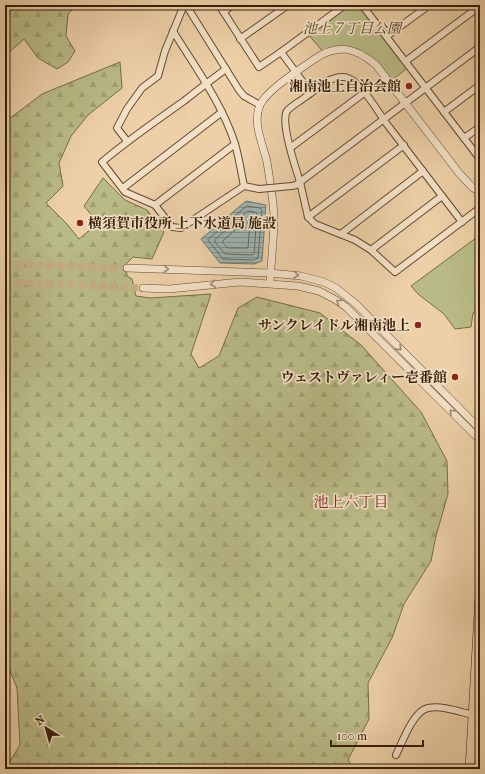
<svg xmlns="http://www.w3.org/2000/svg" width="485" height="774" font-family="'IM FELL French Canon','Noto Serif JP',serif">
<defs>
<pattern id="forest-firs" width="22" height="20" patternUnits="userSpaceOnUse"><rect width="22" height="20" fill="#b9bb87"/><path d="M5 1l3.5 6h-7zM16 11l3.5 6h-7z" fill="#a0a073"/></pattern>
<pattern id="water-rules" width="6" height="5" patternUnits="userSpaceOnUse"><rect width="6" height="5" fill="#9db4b3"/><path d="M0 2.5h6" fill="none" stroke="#81928f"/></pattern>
</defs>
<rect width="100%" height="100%" fill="#edd0a8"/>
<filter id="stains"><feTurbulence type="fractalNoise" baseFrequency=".005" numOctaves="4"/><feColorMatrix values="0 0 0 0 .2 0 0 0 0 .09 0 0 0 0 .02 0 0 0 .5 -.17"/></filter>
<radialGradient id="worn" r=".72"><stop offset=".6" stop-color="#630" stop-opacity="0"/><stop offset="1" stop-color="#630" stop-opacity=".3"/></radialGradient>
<g fill="#b9bb87" stroke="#766c46">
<polygon points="345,5 362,5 410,66 390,82 376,65 352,50 324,53 307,33"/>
<polygon points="480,235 480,306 473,313 471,327 455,329 444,314 418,294 411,286"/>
</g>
<g fill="url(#forest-firs)" stroke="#766c46">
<polygon points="5,5 77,5 68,14 66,36 75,51 68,62 57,69 38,58 24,39 5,56"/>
<polygon points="120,62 122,88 88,115 71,136 59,163 63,186 46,203 67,224 79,239 98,223 84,206 103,178 125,200 147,210 164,232 152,259 133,257 126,264 127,276 132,279 136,296 150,298 211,294 191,354 199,368 219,356 238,308 257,297 320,313 361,345 421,412 447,461 448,494 436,536 431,561 404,604 392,638 368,683 369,719 348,760 354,769 104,769 102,765 90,769 5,769 20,745 17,688 5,658 5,122 42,94"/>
</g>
<polygon fill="url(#water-rules)" stroke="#73786d" points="246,201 266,205 262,261 254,264 220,263 201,239"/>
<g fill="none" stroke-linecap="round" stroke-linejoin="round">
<g stroke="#68685c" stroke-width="1">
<polygon points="247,206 260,208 262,210 258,258 253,260 223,259 208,240"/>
<polygon points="248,211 255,212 257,214 254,254 252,255 225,254 215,242 215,240"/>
<polygon points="247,220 249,220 250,222 248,248 228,248 223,243 223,241"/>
</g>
<g stroke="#c8ac87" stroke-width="7" stroke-dasharray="7 3.5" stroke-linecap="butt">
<polyline points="5,264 127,268"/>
<polyline points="5,282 143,288"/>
</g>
<defs>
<g id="minor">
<polyline points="186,5 239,90 244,96 260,105"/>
<polyline points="219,5 259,67 281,52"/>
<polyline points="362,5 464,138 480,127"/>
<polyline points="421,5 424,9 428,5"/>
<polyline points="224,12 232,5"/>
<path d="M 173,31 C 195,67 222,103 235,144 C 239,157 241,172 244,186 L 181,228 L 172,227 L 155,205 L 125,192 L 102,162 C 128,140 156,121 184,101 C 198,90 212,79 226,69"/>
<polyline points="387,36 424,9"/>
<polyline points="240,39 288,5"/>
<polyline points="406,61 480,6"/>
<polyline points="311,93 281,52 345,5"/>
<polyline points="444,112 480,85"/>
<polyline points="464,138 480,159"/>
<polyline points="127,141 117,128 127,109 142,88 158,76 165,51 184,5"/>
<polyline points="290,148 364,93"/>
<polyline points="244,186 259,189"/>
<polyline points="292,186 296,185 300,182 308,217 315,224 355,240 371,250 395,272 480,208"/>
<polyline points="123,188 222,112"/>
<polyline points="155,205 235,144"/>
<polyline points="308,217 404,145"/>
<path d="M 462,222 C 437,189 411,156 386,123 C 378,111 365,90 355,82 C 352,80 347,77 344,77 C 328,76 316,90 304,98 C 299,102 291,106 287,111 C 280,122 296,169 300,182 C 360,137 420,92 480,47"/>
<polyline points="341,234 423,171"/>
<polyline points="371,250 442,196"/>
<polyline points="472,742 480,743"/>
<path d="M 396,755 C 402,743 413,711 428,708 C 442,705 460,712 473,715"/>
</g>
<g id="tertiary">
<polyline points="127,268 270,273 301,276 324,282 336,288 356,304 480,429"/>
<path d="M 270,283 C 271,261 274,239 274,216 C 273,198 270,180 267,162 C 263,144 252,123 260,105 C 267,90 299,70 313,60 C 337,43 355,47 376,65 L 459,173 L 472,187 L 480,192"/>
<polyline points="143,288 169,289 240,282 298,286 319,291 336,300 346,307 480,440"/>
</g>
<polyline id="primary" points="470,769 480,596"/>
</defs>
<use href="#minor" stroke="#624a2d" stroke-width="8"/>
<use href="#tertiary" stroke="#624a2d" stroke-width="8"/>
<use href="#primary" stroke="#341d04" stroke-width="10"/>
<use href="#minor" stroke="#f3e0c6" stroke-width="6"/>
<use href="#tertiary" stroke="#f3e0c6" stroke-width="7"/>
<use href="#primary" stroke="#edd0a8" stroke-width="9"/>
<defs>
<polyline id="minor-bridge" points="259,189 292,186"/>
</defs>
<use href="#minor-bridge" stroke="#624a2d" stroke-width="8" stroke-linecap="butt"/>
<use href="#minor-bridge" stroke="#f3e0c6" stroke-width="6"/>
</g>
<defs><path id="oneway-chevron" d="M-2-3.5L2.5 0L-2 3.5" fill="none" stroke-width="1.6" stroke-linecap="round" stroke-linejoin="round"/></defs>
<g stroke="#9d886f">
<use href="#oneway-chevron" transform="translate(166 269) rotate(2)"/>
<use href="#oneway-chevron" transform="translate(296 275) rotate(6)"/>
<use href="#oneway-chevron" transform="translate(213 284) rotate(174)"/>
<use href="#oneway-chevron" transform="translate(339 302) rotate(-145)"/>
<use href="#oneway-chevron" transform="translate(399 348) rotate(46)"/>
<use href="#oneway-chevron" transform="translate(452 412) rotate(-135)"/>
</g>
<g fill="#8f2418" stroke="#f3e0c6" stroke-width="1.5">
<circle cx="409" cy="86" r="4"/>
<circle cx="80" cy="223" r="4"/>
<circle cx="418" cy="325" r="4"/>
<circle cx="455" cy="377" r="4"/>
</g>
<g text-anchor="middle" stroke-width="3.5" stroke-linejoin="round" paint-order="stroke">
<g font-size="14" font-style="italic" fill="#554425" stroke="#f3e0c6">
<text x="352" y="33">池上７丁目公園</text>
</g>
<g font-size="14" font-weight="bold" fill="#341d04" stroke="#f3e0c6" text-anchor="end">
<text x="401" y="91">湘南池上自治会館</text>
<text x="88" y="228" text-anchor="start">横須賀市役所 上下水道局 施設</text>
<text x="410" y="330">サンクレイドル湘南池上</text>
<text x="447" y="382">ウェストヴァレィー壱番館</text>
</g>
<g font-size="15" fill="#7a1f14" stroke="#f3e0c6">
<text x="351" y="507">池上六丁目</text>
</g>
</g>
<rect width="485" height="774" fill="none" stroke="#edd0a8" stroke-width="20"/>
<rect x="6" y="6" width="473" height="762" fill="none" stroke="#341d04" stroke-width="2"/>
<rect x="10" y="10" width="465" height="754" fill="none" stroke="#341d04"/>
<g transform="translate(46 728) rotate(323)" stroke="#f3e0c6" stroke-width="3" paint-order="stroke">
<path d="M0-3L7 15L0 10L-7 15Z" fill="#341d04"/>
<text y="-6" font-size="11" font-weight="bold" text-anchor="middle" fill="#341d04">N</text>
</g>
<path d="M331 740v6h92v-6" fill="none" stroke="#341d04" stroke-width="2"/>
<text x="337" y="740" font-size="12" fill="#341d04" stroke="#f3e0c6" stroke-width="3" paint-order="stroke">100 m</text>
<rect width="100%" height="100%" filter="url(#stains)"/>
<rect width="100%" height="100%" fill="url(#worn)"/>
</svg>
